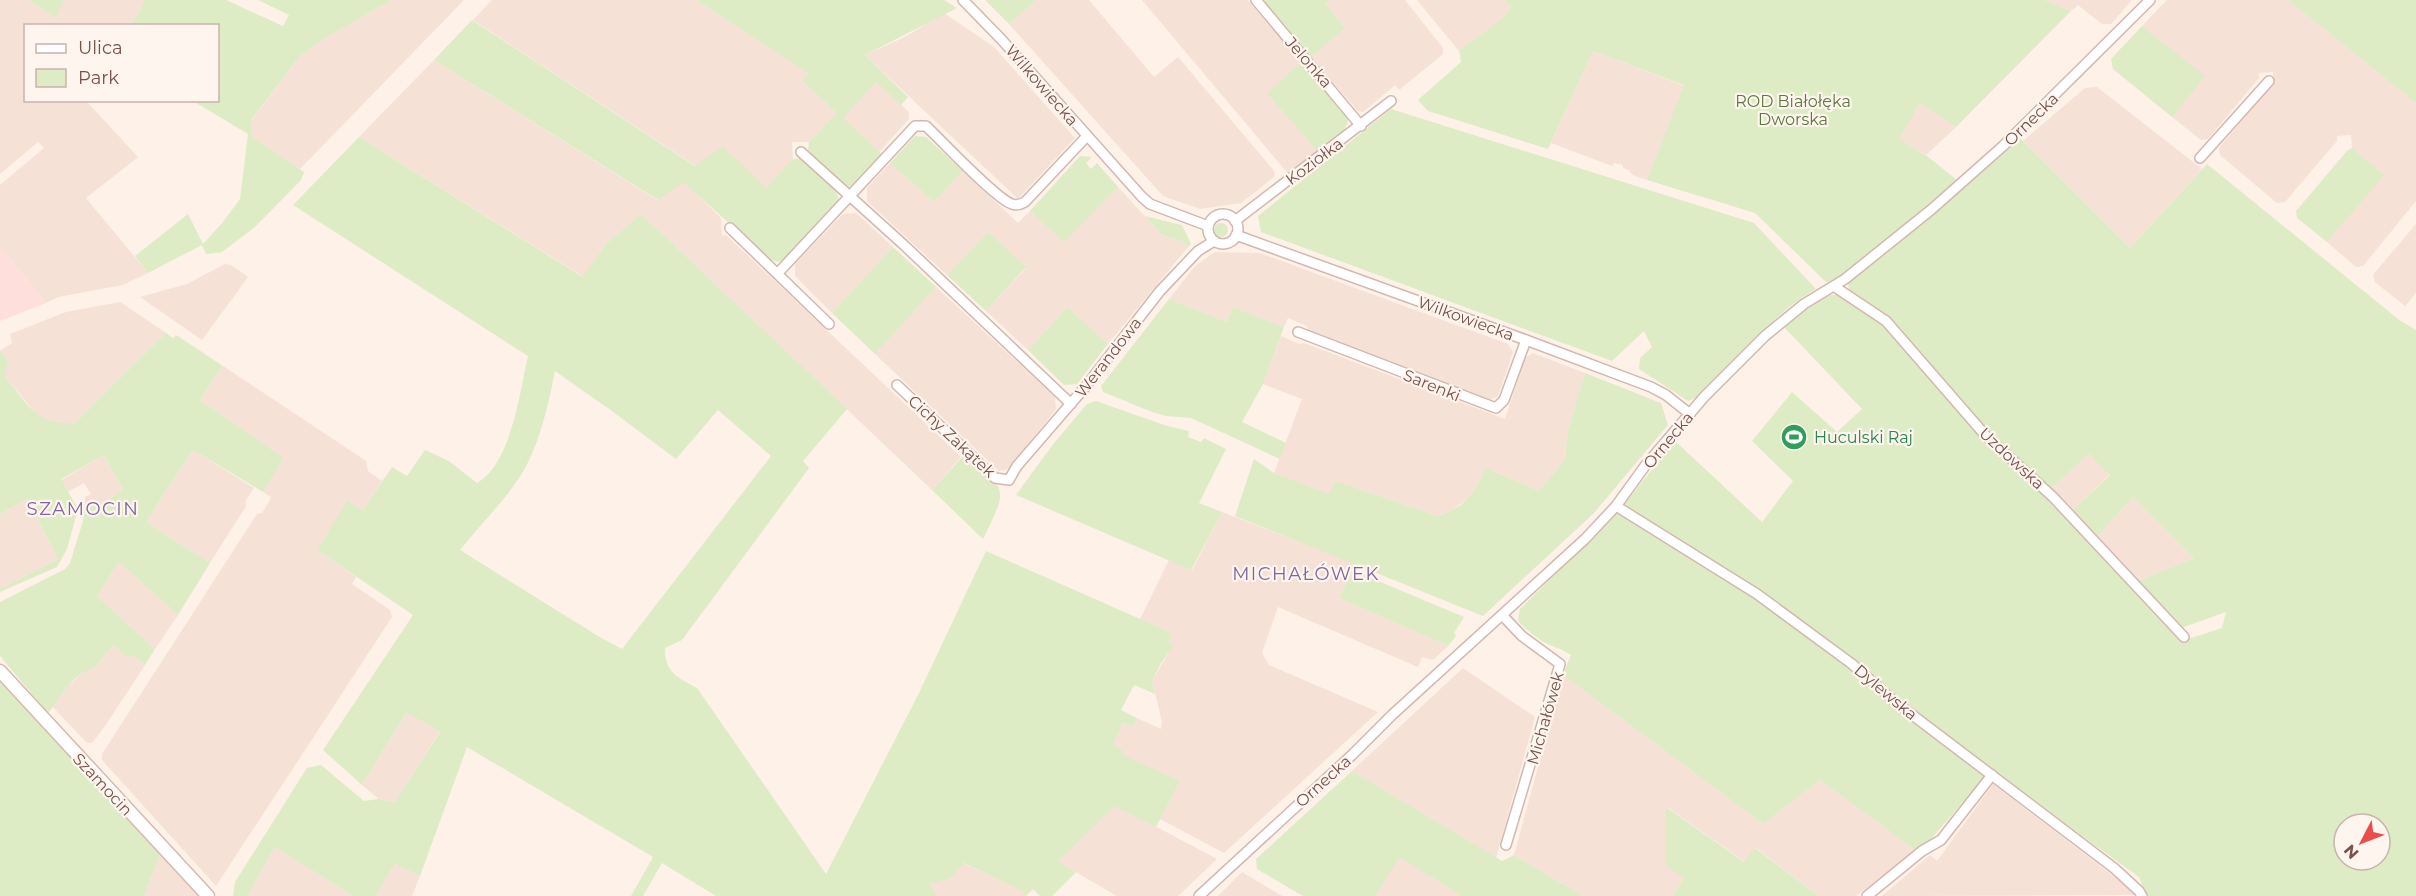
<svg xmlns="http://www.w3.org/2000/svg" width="2416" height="896" font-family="Montserrat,sans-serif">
<rect width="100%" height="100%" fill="#fdf1e8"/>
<g fill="#f5e1d6">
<polygon points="0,0 28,0 55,16 63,0 145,0 132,25 26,26 26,100 90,101 88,103 138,157 86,198 148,273 123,285 58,297 46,303 0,246 0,185 44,148 38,142 0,174"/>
<polygon points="391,0 464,0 300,169 250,136 252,120 300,56 324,39"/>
<polygon points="492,0 696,0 811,74 801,80 837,113 809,142 792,142 793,159 766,189 723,146 696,166 473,20"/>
<polygon points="1036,0 1089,0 1154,77 1178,57 1275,172 1274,177 1241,203 1200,209 1163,196 1009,24"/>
<polygon points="1142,0 1248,0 1301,63 1268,93 1319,153 1290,176"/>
<polygon points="1329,0 1405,0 1443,48 1443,54 1399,90 1395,85 1363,112 1358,111 1311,57 1345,28 1325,3"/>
<polygon points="1417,0 1505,0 1511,7 1501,19 1459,51"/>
<polygon points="2044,0 2132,0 2111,24 2102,24 2078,5 2071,11"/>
<polygon points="2167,0 2288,0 2416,103 2416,201 2363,266 2356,267 2327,242 2383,175 2352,148 2351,135 2337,136 2337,141 2285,202 2277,203 2220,155 2219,148 2270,86 2274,86 2273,72 2259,73 2259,78 2208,139 2201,140 2172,117 2204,76 2142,26"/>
<polygon points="944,13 994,47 1075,138 1018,199 865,55 905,37"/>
<polygon points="1593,51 1685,86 1647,180 1632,175 1629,170 1623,168 1623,165 1614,163 1612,166 1551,143"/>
<polygon points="434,60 657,200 683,181 721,218 722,236 726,235 961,457 932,490 641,214 605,245 584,277 359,137"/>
<polygon points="876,82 909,112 909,119 879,152 842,118"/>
<polygon points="2097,87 2202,169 2130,248 2023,141 2085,88"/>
<polygon points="1920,103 1956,127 1926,155 1898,139"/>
<polygon points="890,163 934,202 963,171 1018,223 1030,211 1064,242 1118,187 1162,235 1184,242 1188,247 1108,344 1067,307 1028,350 986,311 1026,268 988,232 947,275 867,201 867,188"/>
<polygon points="856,213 893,247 832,313 795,276 795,264 843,214"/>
<polygon points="2416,224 2416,293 2405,306 2375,282 2373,275"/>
<polygon points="1215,252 1260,253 1508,344 1513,352 1498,396 1490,400 1308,330 1307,326 1288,318 1284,327 1233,307 1227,322 1169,299 1195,266"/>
<polygon points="225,264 231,265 248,277 202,340 140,297 187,284"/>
<polygon points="936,287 1055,397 1056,409 1009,469 999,471 875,354"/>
<polygon points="120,302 166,333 75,423 58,425 40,419 4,375 0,351 12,343 10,334 66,312"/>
<polygon points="1281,336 1299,344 1304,343 1505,419 1525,358 1533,353 1585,373 1568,430 1565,459 1539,491 1486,468 1472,496 1450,511 1438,516 1336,481 1329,495 1274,473 1302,399 1263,384"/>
<polygon points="223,366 366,461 368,471 382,481 362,511 349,501 317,550 356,577 352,584 390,610 392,617 216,886 102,760 102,754 257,514 262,513 269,502 271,497 263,492 284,458 200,400"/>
<polygon points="193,450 254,488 245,502 246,506 210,563 146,522"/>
<polygon points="2089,454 2110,474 2072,511 2049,490"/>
<polygon points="104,455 123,490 98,506 85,503 85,497 91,494 84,483 67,492 61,480"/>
<polygon points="2133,497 2194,558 2138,581 2096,538"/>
<polygon points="27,499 58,559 0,589 0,514"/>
<polygon points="1222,512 1355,563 1339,598 1448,646 1433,660 1422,657 1418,667 1278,607 1262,653 1269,665 1378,712 1224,853 1160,819 1180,781 1127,758 1122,755 1124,751 1112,745 1123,722 1133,727 1137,718 1161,729 1162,722 1152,681 1173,645 1168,642 1172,633 1140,619 1169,560 1192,570"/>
<polygon points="119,562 178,615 155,649 97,596"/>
<polygon points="114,645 127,657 135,656 145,665 105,726 92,743 87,743 53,707 67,687 85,670 93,669"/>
<polygon points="1463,668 1535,717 1496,858 1352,771"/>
<polygon points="1563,675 1763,824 1820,780 1915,850 1856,896 1819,896 1756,848 1745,862 1667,807 1684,878 1672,896 1583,896 1514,855"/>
<polygon points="408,711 440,731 395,802 379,799 362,785"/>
<polygon points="1993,784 2138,895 1882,896 1930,855 1937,861"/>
<polygon points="1115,805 1217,859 1178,896 1117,896 1057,861"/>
<polygon points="275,847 353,896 247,896"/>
<polygon points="161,852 174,870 199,896 144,896"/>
<polygon points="1398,856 1462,896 1375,896"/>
<polygon points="963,863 1026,892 1021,896 937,896 930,884 949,879"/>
<polygon points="395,864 420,876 412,896 375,896"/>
<polygon points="1242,872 1282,896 1218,896"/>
</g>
<polygon fill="#fedfdc" points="0,246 46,303 0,321"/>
<g fill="#ddecc5" fill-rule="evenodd">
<polygon points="28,0 63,0 56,17"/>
<polygon points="145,0 226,0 283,26 289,15 258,0 391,0 324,39 300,56 252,119 251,136 304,172 301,180 255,227 222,252 206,254 202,245 148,273 135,256 188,214 203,244 223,222 240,199 248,134 193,101 218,100 218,26 132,25"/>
<polygon points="696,0 944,0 957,8 865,55 908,97 901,105 876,82 843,118 882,154 854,185 850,187 836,179 808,151 809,142 837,113 801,80 810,74"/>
<polygon points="985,0 1036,0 1009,24"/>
<polygon points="1263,0 1329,0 1325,3 1345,28 1311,57"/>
<polygon points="1505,0 2044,0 2071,11 1956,127 1920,103 1899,139 1927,156 1957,180 1844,275 1827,283 1755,213 1647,180 1684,85 1593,51 1548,149 1428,111 1418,100 1461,62 1459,51 1501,19 1511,7"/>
<polygon points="2288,0 2416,0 2416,103"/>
<path d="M 472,20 L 695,166 L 723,146 L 766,188 L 793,159 L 801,158 C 813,169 839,185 839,202 L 787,258 L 778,262 L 769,259 L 683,182 L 658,200 L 434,60 Z"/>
<polygon points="2142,26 2205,76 2172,117 2113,69 2111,59"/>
<path d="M 1301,63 L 1348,118 C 1348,133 1329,144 1319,153 L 1267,93 Z"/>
<path d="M 1391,109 L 1754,223 L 1816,289 C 1800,298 1784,310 1772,323 C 1747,350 1722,388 1688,401 L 1639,369 L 1640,358 L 1652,347 L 1644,331 L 1612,361 L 1261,232 L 1258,216 Z"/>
<polygon points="915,136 926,137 963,171 934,202 890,163"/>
<path d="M 2018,136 L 2130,248 L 2207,164 L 2398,319 L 2416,330 L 2416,896 L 2147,896 L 2139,877 L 1991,770 L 1931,839 L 1915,850 L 1820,780 L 1763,824 L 1563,675 L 1571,655 C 1563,650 1558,648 1550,645 C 1538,640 1527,630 1518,621 L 1520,609 L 1617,513 L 1675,441 L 1762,522 L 1793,481 L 1752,441 L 1792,392 L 1837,432 L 1862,409 L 1783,326 L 1828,295 L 1843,295 L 1872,315 L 2046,493 L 2182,641 L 2222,628 L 2226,612 L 2181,628 L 2138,581 L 2194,558 L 2133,497 L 2096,538 L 2072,511 L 2110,475 L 2089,454 L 2049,490 L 1988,432 L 1897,325 L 1849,290 L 1848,282 L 1853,276 ZM 2344,824 L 2380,824 L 2380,860 L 2344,860 Z"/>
<path d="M 359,137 L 583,277 L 605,245 L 641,214 L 847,409 L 803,461 L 809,468 L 682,640 L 665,648 C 665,673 677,677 697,688 L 826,874 L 918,695 L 986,551 L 1172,633 L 1168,642 L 1174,645 L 1161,663 L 1152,681 L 1155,694 L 1134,685 L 1121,710 L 1137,718 L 1133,727 L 1123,722 L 1113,745 L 1124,751 L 1122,755 L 1127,757 L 1180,781 L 1156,827 L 1115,806 L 1058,861 L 1076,872 L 1052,896 L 1040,896 L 1033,889 L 1026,896 L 1021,896 L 1025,892 L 964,863 L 949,879 L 930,884 L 937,896 L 716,896 L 662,863 L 643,896 L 631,896 L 653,857 L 467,747 L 420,876 L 395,864 L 375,896 L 353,896 L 275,847 L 247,896 L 233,896 L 235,882 L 307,768 L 321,765 L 364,801 L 379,799 L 395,802 L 440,732 L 407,712 L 362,785 L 323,750 L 413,615 L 317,550 L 348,500 L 362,511 L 392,467 L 407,476 L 425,450 L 449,461 L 477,483 C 511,464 520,392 528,356 L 293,205 ZM 555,371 L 612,411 L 676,459 L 718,410 L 771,456 L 622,649 L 598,636 L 460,550 C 478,527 500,506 517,481 C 538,452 548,406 555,371 Z"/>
<polygon points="2352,148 2384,175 2327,242 2297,218 2296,211 2347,151"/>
<polygon points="1080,156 1092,157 1086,163 1091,169 1097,163 1118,187 1064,242 1030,211"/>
<polygon points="1145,216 1182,225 1191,244 1188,247 1184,242 1162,235"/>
<circle cx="1221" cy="230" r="7"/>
<polygon points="988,232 1026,267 986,311 947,275"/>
<polygon points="893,247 936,287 875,354 832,313"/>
<polygon points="1169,299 1227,322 1233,307 1284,327 1263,384 1242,422 1286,443 1280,459 1191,418 1166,416 1152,412 1103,392 1101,386"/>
<polygon points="1067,307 1108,344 1077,384 1064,385 1028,350"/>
<path d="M 166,333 L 173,338 L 176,335 L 223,366 L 200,400 L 284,458 L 263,492 L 193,450 L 146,522 L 210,563 L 178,615 L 119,562 L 97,596 L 155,649 L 145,665 L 135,656 L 127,657 L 114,645 L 93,669 C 73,671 60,700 48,713 L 0,656 L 0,602 L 65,569 L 70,563 L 83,521 L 85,503 L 98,506 L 123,490 L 104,455 L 61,479 L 78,509 L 67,549 L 57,567 L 0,592 L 0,589 L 58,559 L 27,499 L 0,514 L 0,351 L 8,362 L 4,375 C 27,403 35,426 75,423 Z"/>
<path d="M 1585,373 L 1661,403 L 1668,425 L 1594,513 L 1483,616 L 1235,516 L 1254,459 L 1274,473 L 1329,494 L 1336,481 L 1438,516 C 1469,504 1472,496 1486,468 L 1539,491 L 1565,459 L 1568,430 Z"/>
<polygon points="1096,401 1167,426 1189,431 1188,437 1201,442 1204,438 1226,449 1199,503 1222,512 1191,570 1016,495 1051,447 1087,404"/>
<path d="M 966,453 C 1007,492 1009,486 983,539 L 932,490 Z"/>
<polygon points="1352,570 1464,617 1454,633 1456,636 1448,646 1339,598"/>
<polygon points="0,676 161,852 144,896 0,896"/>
<polygon points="1352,771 1502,861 1514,855 1583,896 1462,896 1399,857 1375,896 1303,896 1257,869 1256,859"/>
<polygon points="1666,807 1744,862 1755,848 1819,896 1672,896 1684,878 1666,865"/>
</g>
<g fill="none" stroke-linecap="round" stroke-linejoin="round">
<defs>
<g id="street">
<polyline points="963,0 1001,39 1142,197 1150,204 1208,226"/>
<polyline points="1256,0 1361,126"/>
<polyline points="801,152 905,246 1071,404"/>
<polyline points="2200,158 2269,81"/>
<circle cx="1223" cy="229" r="15"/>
<polyline points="1235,221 1391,101"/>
<polyline points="730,228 829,324"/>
<polyline points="1236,235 1526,340 1651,387 1666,395 1690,414"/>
<path d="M 778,273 L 915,126 L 926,126 C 942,141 996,199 1012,204 C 1017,206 1021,204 1025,202 L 1087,136"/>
<polyline points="1835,287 1886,321 1986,436 2053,497 2184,637"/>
<polyline points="1298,332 1496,408 1504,400 1526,340"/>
<polyline points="897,385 995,478 1009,480 1017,466 1086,386 1160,291 1198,251 1214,241"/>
<polyline points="1616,506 1757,594 1852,664 1894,701 2114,868 2139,891 2142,896"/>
<polyline points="1502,615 1522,636 1560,664 1506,845"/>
<polyline points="1199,896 1352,755 1392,715 1585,539 1616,506 1645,466 1704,397 1765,336 1804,304 1845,279 1932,209 2003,146 2150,0"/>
<polyline points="1867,896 1922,851 1941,840 1992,775"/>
</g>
<polyline id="secondary" points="0,671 208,896"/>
</defs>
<use href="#street" stroke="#d3b8af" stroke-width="12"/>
<use href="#secondary" stroke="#d8b9af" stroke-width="15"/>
<use href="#street" stroke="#fff" stroke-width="9"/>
<use href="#secondary" stroke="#fff" stroke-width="12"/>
</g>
<defs>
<symbol id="stadium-disc" viewBox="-11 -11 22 22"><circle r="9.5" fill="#2e9e5b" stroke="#fff5ef"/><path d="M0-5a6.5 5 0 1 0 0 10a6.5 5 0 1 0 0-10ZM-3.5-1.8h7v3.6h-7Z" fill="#fff"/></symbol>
</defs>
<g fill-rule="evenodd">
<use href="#stadium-disc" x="1779" y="422" width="30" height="30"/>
</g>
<g text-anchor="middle" stroke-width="4.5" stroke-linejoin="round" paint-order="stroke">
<g font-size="16" fill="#79514a" stroke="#fff5ef">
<text transform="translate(1309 62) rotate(49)" y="6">Jelonka</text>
<text transform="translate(1042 85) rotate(49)" y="6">Wilkowiecka</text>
<text transform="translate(2031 119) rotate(-44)" y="6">Ornecka</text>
<text transform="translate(1314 161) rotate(-37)" y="6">Koziołka</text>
<text transform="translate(1466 318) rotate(20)" y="6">Wilkowiecka</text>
<text transform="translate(1108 357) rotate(-52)" y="6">Werandowa</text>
<text transform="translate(1432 385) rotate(22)" y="6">Sarenki</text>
<text transform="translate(952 436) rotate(43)" y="6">Cichy Zakątek</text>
<text transform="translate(1668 440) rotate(-50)" y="6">Ornecka</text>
<text transform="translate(2012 458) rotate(43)" y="6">Uzdowska</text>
<text transform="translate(1886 692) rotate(40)" y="6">Dylewska</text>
<text transform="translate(1545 718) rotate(-74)" y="6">Michałówek</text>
<text transform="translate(1323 781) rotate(-42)" y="6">Ornecka</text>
<text transform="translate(103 784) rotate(47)" y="6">Szamocin</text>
</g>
<g font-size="16" fill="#5c793f" stroke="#fff5ef">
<text x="1793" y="107">ROD Białołęka<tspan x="1793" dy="18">Dworska</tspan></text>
</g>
<g font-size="16" fill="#27864d" stroke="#fff5ef" text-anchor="start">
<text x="1814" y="443">Huculski Raj</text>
</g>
<g font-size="18" letter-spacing="1.5" fill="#7f669c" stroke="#fff5ef">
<text x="83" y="515">SZAMOCIN</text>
<text x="1306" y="580">MICHAŁÓWEK</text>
</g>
</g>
<rect x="24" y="24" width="195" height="78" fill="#fff5ef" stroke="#c9b3ad" stroke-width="1.5"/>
<rect x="36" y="44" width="30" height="9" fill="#ffffff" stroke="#c9b3ad" stroke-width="1.5"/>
<text x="78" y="54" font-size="18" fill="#79514a">Ulica</text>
<rect x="36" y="69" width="30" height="18" fill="#ddecc5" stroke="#c9b3ad" stroke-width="1.5"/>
<text x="78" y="84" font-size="18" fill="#79514a">Park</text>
<g transform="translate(2362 842) rotate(228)"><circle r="28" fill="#fff5ef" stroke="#c9b3ad" stroke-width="1.5"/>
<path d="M0-4.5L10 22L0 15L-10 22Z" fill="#ea4d4a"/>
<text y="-9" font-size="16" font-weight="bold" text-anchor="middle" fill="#79514a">N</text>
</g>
</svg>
